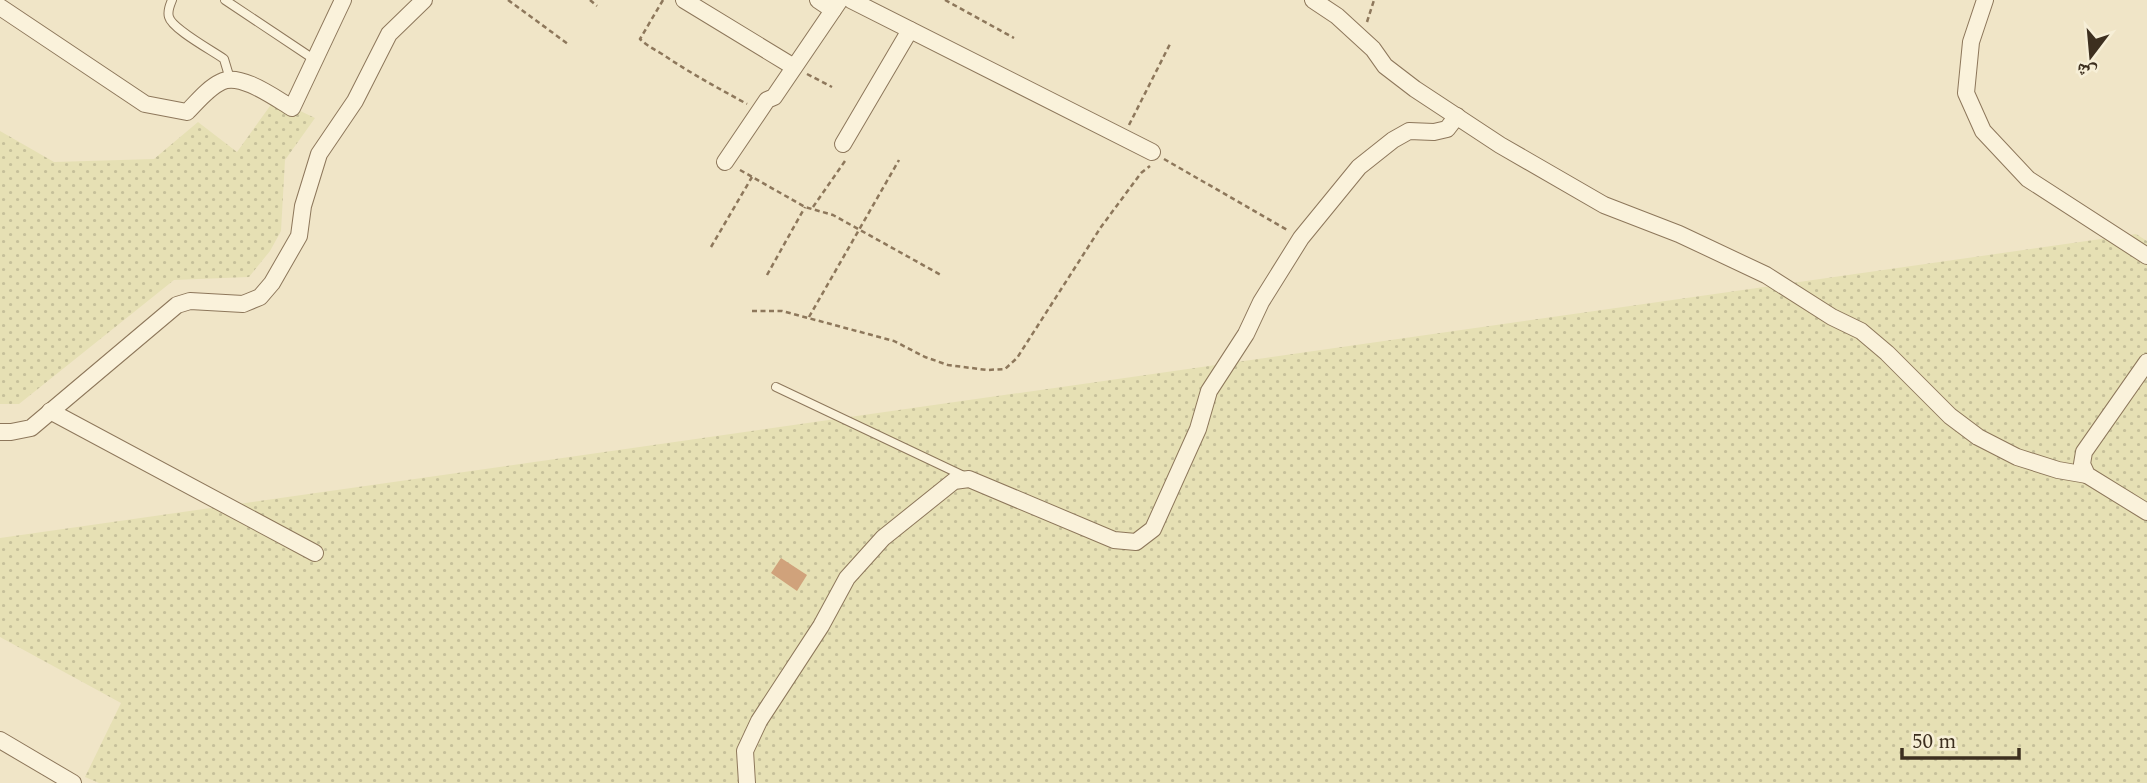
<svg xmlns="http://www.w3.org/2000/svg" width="2147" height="783" font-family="Spectral,'Noto Naskh Arabic',serif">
<defs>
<pattern id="farmland-dots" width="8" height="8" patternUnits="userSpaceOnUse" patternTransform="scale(1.75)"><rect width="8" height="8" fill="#e6e0b4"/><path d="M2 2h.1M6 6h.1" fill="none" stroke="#c6c09a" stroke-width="1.8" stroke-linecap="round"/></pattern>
</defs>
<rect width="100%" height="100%" fill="#f0e5c7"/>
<g fill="url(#farmland-dots)">
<polygon points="275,99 315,118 285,160 281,231 270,251 249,277 174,280 19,404 0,404 0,131 54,162 154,159 198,122 237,152"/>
<polygon points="2136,234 2147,241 2147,783 99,783 85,777 121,703 0,637 0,538"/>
</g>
<polygon fill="#d0a27b" points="781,558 807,575 797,591 771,573"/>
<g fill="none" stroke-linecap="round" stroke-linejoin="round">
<defs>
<g id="service">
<path d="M 172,0 C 170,5 167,11 169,17 C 172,29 213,51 224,59 L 230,79"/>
<polyline points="225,0 315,60"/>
<polyline points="776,387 966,477"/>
</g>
<g id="minor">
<polyline points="684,0 794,67"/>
<polyline points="818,0 833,10"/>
<polyline points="851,0 1152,152"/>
<polyline points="1313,0 1337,16 1373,49 1385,66 1415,89 1500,145 1604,205 1679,234 1766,275 1832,317 1861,331 1887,353 1950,416 1978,437 2017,457 2058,470 2087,475"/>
<polyline points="1985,0 1971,42 1966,93 1983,131 2028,179 2147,256"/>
<path d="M 0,7 L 145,104 L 187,112 C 197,102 208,88 221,82 C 240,72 275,98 292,108 L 343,0"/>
<polyline points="843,144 910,30"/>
<polyline points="725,162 767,100 774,97 840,0"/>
<polyline points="2147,362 2084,452 2082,464 2087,475 2147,512"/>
<polyline points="50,411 315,553"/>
<polyline points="0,432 11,432 31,428 177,305 190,301 243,304 260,297 272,283 299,236 303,206 319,154 355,101 389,34 424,0"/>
<polyline points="0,740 73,783"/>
<polyline points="747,783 745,751 759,721 821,626 847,578 883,538 954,481 969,479 1114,540 1136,542 1153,529 1198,429 1209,391 1246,334 1261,302 1301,238 1359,167 1393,140 1409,131 1434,132 1447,129 1457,116"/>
</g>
</defs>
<use href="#service" stroke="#8d775b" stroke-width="10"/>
<use href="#minor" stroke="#8d775b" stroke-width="18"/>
<g stroke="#8d775b" stroke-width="2.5" stroke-dasharray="5 3.5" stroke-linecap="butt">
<polyline points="508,0 568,44"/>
<polyline points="590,0 597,6"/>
<path d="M 663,0 L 640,39 C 647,46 654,49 662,54 C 690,73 718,88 747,104"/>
<polyline points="945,0 1014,38"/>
<polyline points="1367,22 1374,0"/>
<polyline points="807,74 832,87"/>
<polyline points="1129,125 1171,42"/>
<polyline points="1164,159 1289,231"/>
<polyline points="740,170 805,207 833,215 941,275"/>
<polyline points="813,207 845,161"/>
<polyline points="711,247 752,177"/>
<polyline points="767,275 805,207"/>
<polyline points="752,311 782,311 894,341 925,357 948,365 987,370 1005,369 1017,358 1101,227 1141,173 1150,166"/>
<polyline points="809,317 899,160"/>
</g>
<use href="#service" stroke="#faf2db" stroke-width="8"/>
<use href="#minor" stroke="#faf2db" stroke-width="16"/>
</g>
<g transform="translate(2091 56) rotate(196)" stroke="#f7efd7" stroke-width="5" paint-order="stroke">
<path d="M0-5L12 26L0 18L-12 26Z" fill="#3d2f1f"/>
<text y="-10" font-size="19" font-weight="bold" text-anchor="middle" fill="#3d2f1f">ش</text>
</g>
<path d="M1902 748v10h117v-10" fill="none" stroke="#3d2f1f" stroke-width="3.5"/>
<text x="1912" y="748" font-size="21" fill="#3d2f1f" stroke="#f7efd7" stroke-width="5" paint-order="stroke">50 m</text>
</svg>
